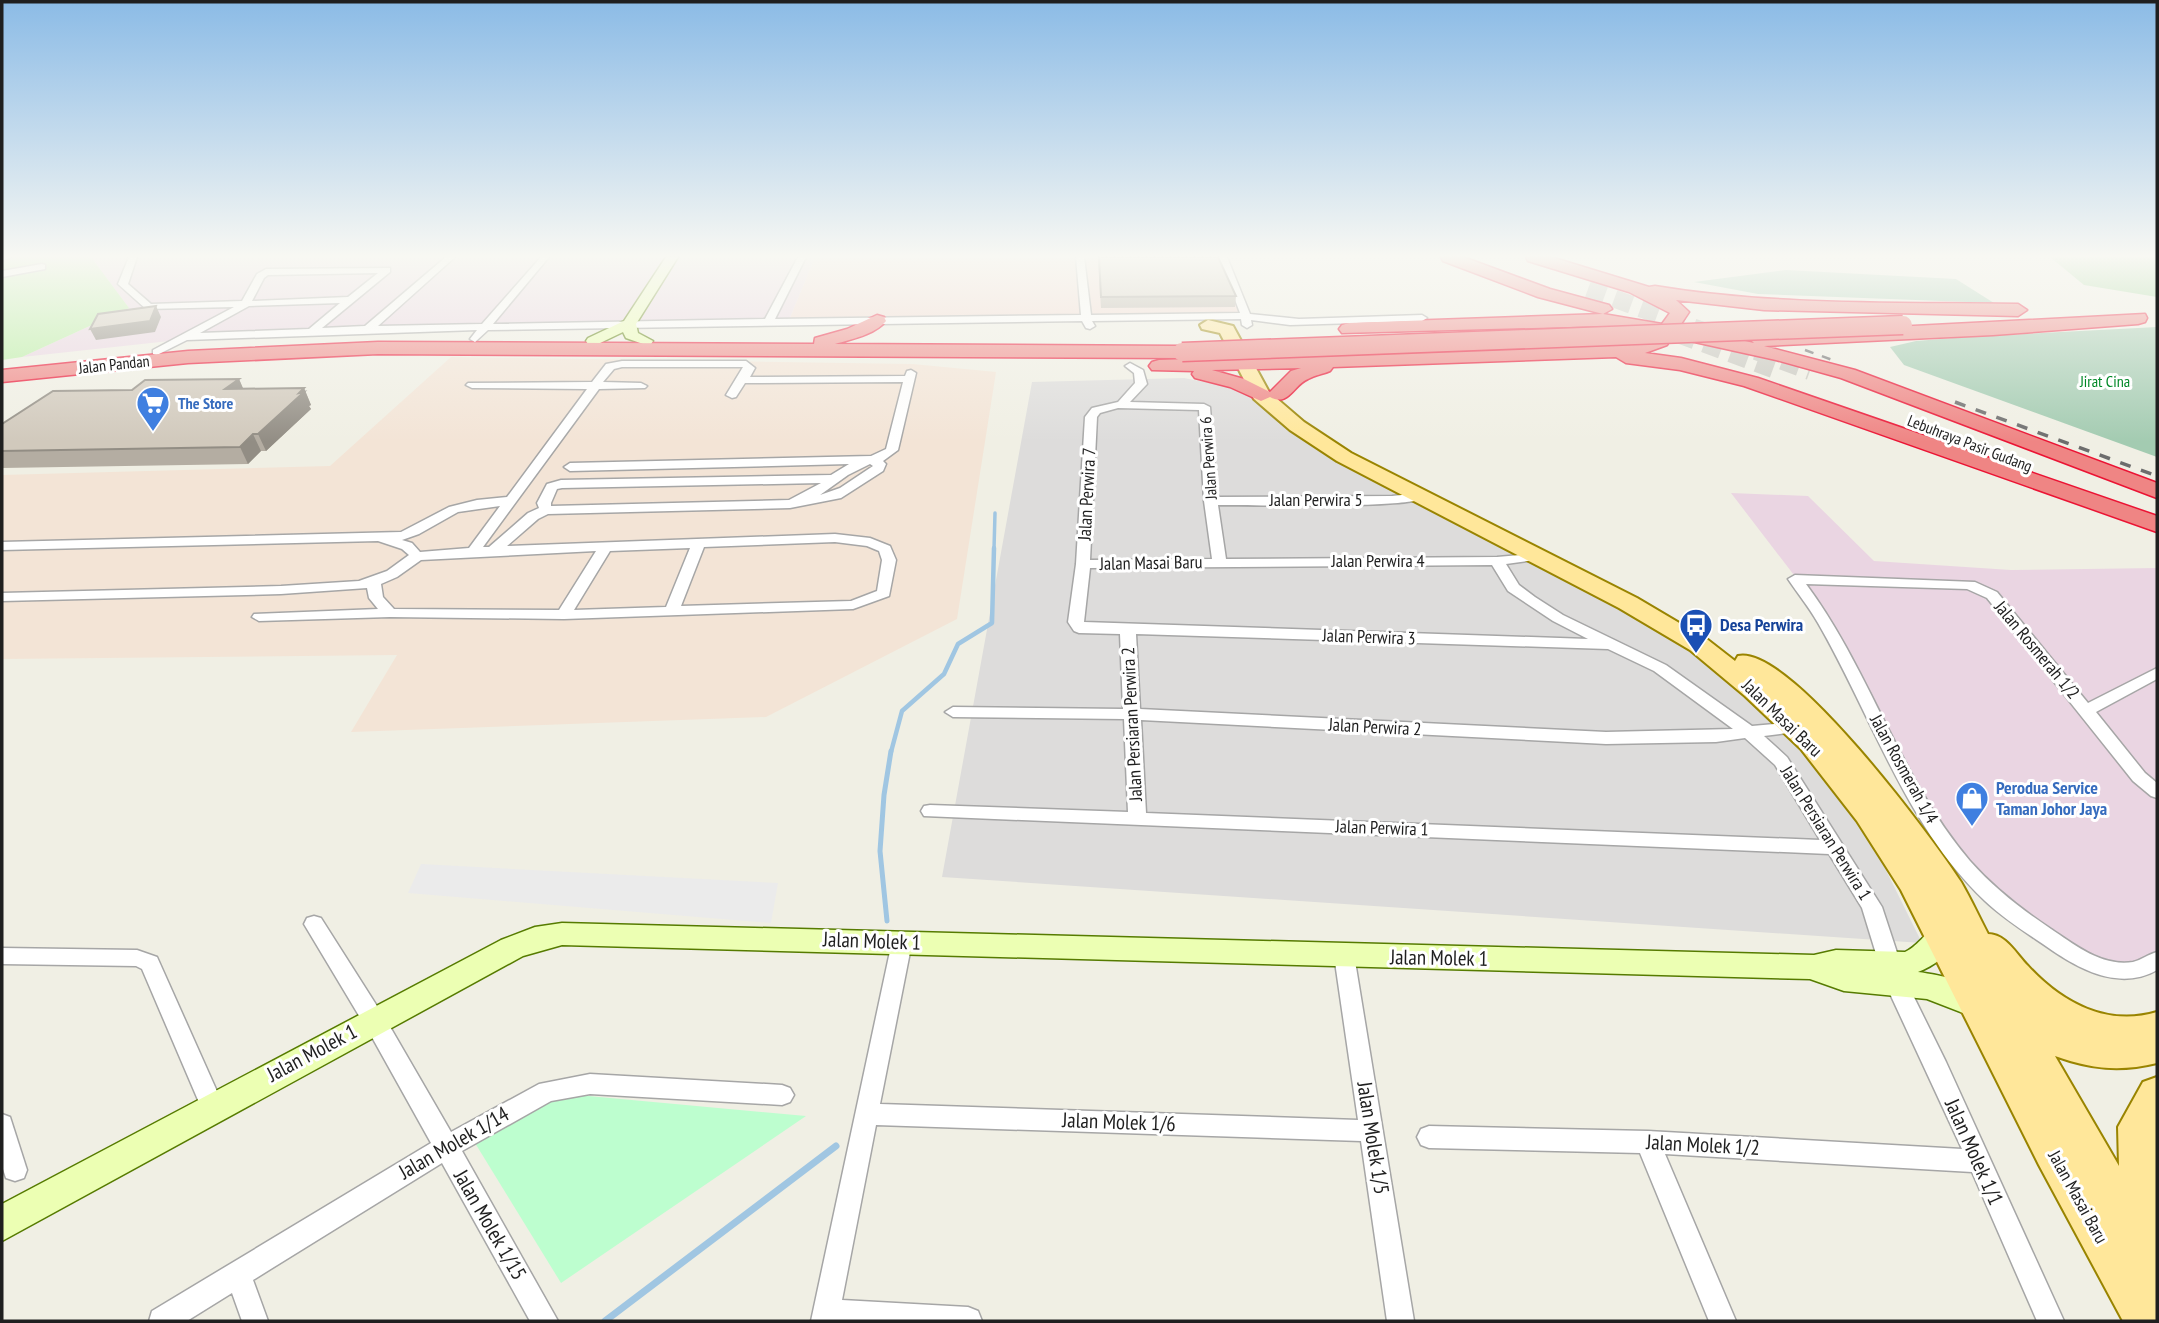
<svg xmlns="http://www.w3.org/2000/svg" width="2159" height="1323" font-family="'PT Sans Narrow',sans-serif">
<rect width="100%" height="100%" fill="#f0efe4"/>
<polygon fill="#dddcdb" points="1184,378 1241,389 1311,445 1619,609 1690,651 1784,726 1872,842 1922,943 942,877 1032,382"/>
<polygon fill="#f3d9d1" points="815,257 1222,257 1245,315 789,320"/>
<g fill="#ead5e2">
<polygon points="91,257 815,257 789,320 197,338 22,357 129,308"/>
<polygon points="1731,493 1808,496 1874,561 2011,570 2157,568 2157,951 2142,962 2127,967 2096,961 1999,896 1931,814 1833,626"/>
</g>
<polygon fill="#f3e4d6" points="451,357 912,364 996,372 957,619 766,717 351,732 397,655 2,659 2,475 330,466"/>
<polygon fill="#bbefa5" points="2,257 91,257 129,308 22,357 2,360"/>
<polygon fill="#9bd495" points="2050,257 2157,257 2157,297 2084,285"/>
<g fill="#a3cbb1">
<polygon points="1786,270 1956,279 1994,303 1758,294 1694,282"/>
<polygon points="2157,327 2157,457 1904,365 1890,347 1916,341 1966,337"/>
</g>
<polygon fill="#bdfecf" points="556,1093 806,1116 561,1283 475,1143"/>
<polygon fill="#ebebeb" points="421,864 778,883 771,923 408,893"/>
<g fill="none" stroke-linecap="round" stroke-linejoin="round">
<polyline stroke="#a0c6e2" stroke-width="3.5" points="994,549 995,513"/>
<polyline stroke="#a0c6e2" stroke-width="4.5" points="891,752 902,711 944,674 958,644 992,623 994,548"/>
<polyline stroke="#a0c6e2" stroke-width="5" points="887,921 880,851 884,795 891,751"/>
<polyline stroke="#a0c6e2" stroke-width="7" points="605,1321 836,1146"/>
<g stroke="#c6c5bd" stroke-width="18" stroke-dasharray="18 10" stroke-linecap="butt">
<polyline points="1588,289 1703,331"/>
<polyline points="1678,334 1773,369"/>
<polyline points="1756,351 1810,371"/>
</g>
<defs>
<g id="street">
<polygon points="2,257 12,257 2,261"/>
<path d="M 129,257 L 137,257 L 128,284 L 151,304 L 242,301 L 257,274 L 266,269 L 390,268 L 390,272 L 322,328 L 365,326 L 446,257 L 455,257 L 378,326 L 482,324 L 541,257 L 549,257 L 493,324 L 765,319 L 798,257 L 806,257 L 775,319 L 1081,315 L 1076,257 L 1084,257 L 1091,315 L 1240,313 L 1219,257 L 1227,257 L 1250,314 L 1299,319 L 1422,315 L 1427,318 L 1422,321 L 1290,325 L 1251,320 L 1252,325 L 1247,328 L 1242,325 L 1241,319 L 1092,321 L 1095,326 L 1090,329 L 1086,328 L 1082,321 L 488,330 L 475,342 L 470,339 L 477,330 L 187,340 L 157,355 L 153,354 L 153,350 L 234,307 L 146,309 L 118,284 ZM 378,273 L 348,297 L 252,301 L 264,278 L 268,275 ZM 340,303 L 309,329 L 200,333 L 249,306 Z"/>
<polygon points="42,264 45,265 45,269 2,277 2,271"/>
<path d="M 622,361 L 746,361 L 755,368 L 750,377 L 905,376 L 907,371 L 911,370 L 916,373 L 898,450 L 883,461 L 886,464 L 883,471 L 841,498 L 790,508 L 548,514 L 538,519 L 507,546 L 835,534 L 870,538 L 890,546 L 896,560 L 889,596 L 853,609 L 564,619 L 390,617 L 259,621 L 252,617 L 254,614 L 378,609 L 369,598 L 367,588 L 281,594 L 2,601 L 2,593 L 281,586 L 359,581 L 387,571 L 409,555 L 402,549 L 378,541 L 2,550 L 2,542 L 401,532 L 449,507 L 477,500 L 507,497 L 587,389 L 472,388 L 466,385 L 468,383 L 592,382 L 606,364 ZM 622,367 L 743,367 L 726,395 L 732,398 L 736,397 L 745,383 L 903,382 L 886,449 L 871,456 L 570,463 L 564,467 L 570,471 L 849,464 L 831,475 L 561,480 L 547,484 L 537,503 L 539,508 L 528,513 L 489,547 L 483,547 L 599,389 L 645,388 L 647,386 L 641,383 L 603,382 L 614,369 ZM 870,464 L 873,466 L 840,488 L 820,495 L 848,475 ZM 821,483 L 789,500 L 551,506 L 551,503 L 557,489 L 562,488 ZM 500,506 L 469,548 L 420,552 L 412,543 L 402,540 L 419,534 L 458,512 ZM 835,542 L 867,546 L 879,551 L 882,560 L 877,591 L 851,601 L 681,606 L 704,547 ZM 690,548 L 666,607 L 574,610 L 610,551 ZM 596,551 L 559,610 L 394,609 L 383,597 L 381,584 L 397,577 L 421,560 Z"/>
<path d="M 1130,363 L 1143,370 L 1147,384 L 1130,402 L 1204,404 L 1210,407 L 1217,497 L 1392,496 L 1421,493 L 1427,497 C 1413,509 1248,505 1218,505 L 1226,559 L 1497,557 L 1542,553 L 1544,556 L 1542,559 L 1506,564 L 1519,585 L 1535,597 L 1563,615 L 1666,665 L 1752,726 L 1796,722 L 1802,723 L 1804,727 L 1802,731 L 1764,736 L 1787,757 L 1882,907 L 1907,983 L 1946,1062 L 2064,1321 L 2037,1321 L 1972,1172 L 1665,1154 L 1736,1321 L 1709,1321 L 1640,1153 L 1429,1148 L 1421,1145 L 1417,1137 L 1421,1129 L 1429,1126 L 1648,1131 L 1962,1149 L 1885,983 L 1862,908 L 1829,854 L 924,816 L 921,811 L 924,806 L 930,805 L 1128,812 L 1124,719 L 953,717 L 945,712 L 953,707 L 1123,709 L 1120,634 L 1079,633 L 1074,631 L 1068,622 L 1076,564 L 1085,417 L 1092,408 L 1118,402 L 1135,383 L 1134,373 L 1125,366 ZM 1118,408 L 1199,410 L 1204,501 L 1212,559 L 1090,560 L 1097,417 L 1100,413 ZM 1492,565 L 1508,591 L 1553,621 L 1588,639 L 1084,622 L 1090,568 ZM 1136,634 L 1608,649 L 1654,671 L 1733,729 L 1606,732 L 1140,709 ZM 1141,720 L 1606,744 L 1716,742 L 1745,738 L 1775,765 L 1820,840 L 1146,813 Z"/>
<path d="M 1795,575 L 1975,582 L 1997,592 L 2088,703 L 2157,668 L 2157,679 L 2096,712 L 2145,773 L 2157,783 L 2157,798 L 2151,796 L 2133,781 L 1987,598 L 1967,589 L 1806,584 C 1870,670 1900,779 1970,861 C 1994,888 2021,909 2051,929 C 2075,945 2102,967 2133,962 C 2141,960 2149,954 2157,952 L 2157,970 C 2122,990 2084,972 2053,951 C 2030,935 2005,920 1985,901 C 1905,825 1872,716 1818,623 C 1809,607 1798,594 1788,579 Z"/>
<polygon points="314,916 321,918 389,1025 451,1132 539,1084 590,1074 782,1085 790,1088 794,1095 790,1102 782,1105 590,1094 551,1101 462,1151 558,1321 530,1321 442,1163 253,1280 268,1321 242,1321 232,1293 187,1321 149,1321 152,1311 431,1143 373,1039 304,924 307,918"/>
<polygon points="902,934 909,936 912,942 880,1104 1358,1120 1334,955 1337,949 1344,947 1351,949 1354,955 1414,1321 1387,1321 1361,1141 876,1125 842,1300 968,1307 978,1311 982,1321 811,1321 892,942 895,936"/>
<polygon points="2,948 137,950 157,957 224,1107 220,1114 212,1117 204,1114 142,969 136,966 2,964"/>
<polygon points="2,1114 10,1117 27,1170 24,1178 15,1181 6,1178 2,1166"/>
</g>
<g id="secondary">
<polygon points="666,257 678,257 636,324 638,333 653,341 651,344 646,345 626,338 623,332 598,344 588,344 586,341 588,338 624,321"/>
<path d="M 562,923 L 1814,955 L 1836,950 L 1905,952 C 1924,943 1926,923 1951,931 L 1956,939 C 1948,955 1934,966 1918,972 C 1941,975 1980,983 1992,1005 L 1987,1014 L 1976,1018 L 1927,999 L 1844,991 L 1810,979 L 562,945 L 523,956 L 2,1241 L 2,1204 L 501,940 L 535,927 Z"/>
</g>
<path id="primary" d="M 1208,320 L 1233,326 L 1269,392 L 1304,422 L 1351,453 L 1637,598 L 1708,640 L 1735,661 L 1738,656 C 1789,644 1933,839 1961,882 C 1971,899 1979,917 1988,934 C 2006,934 2016,954 2028,966 C 2062,1003 2107,1027 2157,1012 L 2157,1063 C 2120,1072 2091,1069 2055,1056 L 2119,1166 L 2118,1127 L 2143,1082 L 2157,1077 L 2157,1321 L 2123,1321 L 2039,1165 L 1901,890 L 1857,821 L 1801,749 L 1745,696 L 1690,650 L 1619,608 L 1337,461 L 1290,430 L 1254,399 L 1220,333 L 1202,329 L 1200,325 Z"/>
<g id="highway">
<path d="M 1441,257 L 1463,257 L 1550,289 L 1609,305 L 1612,309 L 1603,314 L 1662,324 L 1670,313 L 1629,292 L 1528,261 L 1526,257 L 1551,257 L 1649,287 L 1655,286 C 1775,306 1897,302 2018,304 L 2027,310 L 2018,316 L 1764,310 L 1676,300 L 1689,312 L 1679,327 L 1754,343 L 1751,340 L 1754,336 L 1761,334 L 2145,314 L 2147,318 L 2145,322 L 2138,324 L 1993,335 L 1764,346 L 1855,370 L 2157,483 L 2157,498 L 1841,378 L 1776,360 L 1672,337 L 1667,345 L 1645,353 L 1681,358 L 1758,378 L 2157,516 L 2157,532 L 1744,386 L 1680,370 L 1626,363 L 1616,357 L 1333,367 L 1330,371 C 1323,374 1315,375 1308,379 C 1293,385 1289,407 1270,397 L 1261,401 L 1230,387 L 1195,378 L 1192,374 L 1194,371 L 1152,370 L 1149,366 L 1152,362 L 1159,360 L 1631,345 L 1655,334 L 1604,326 L 1342,333 L 1339,329 L 1342,325 L 1349,323 L 1603,314 L 1538,297 L 1443,261 ZM 1301,368 L 1291,371 L 1270,392 L 1244,379 L 1212,370 Z"/>
<path d="M 877,315 L 884,317 L 886,321 C 874,335 852,339 835,344 L 1182,346 L 1189,348 L 1192,352 L 1189,356 L 1182,358 L 378,354 L 188,363 L 2,382 L 2,370 L 188,351 L 378,342 L 814,344 L 815,338 L 847,329 Z"/>
</g>
</defs>
<use href="#street" stroke="#a6a6a6" stroke-width="3"/>
<use href="#secondary" stroke="#567b00" stroke-width="3"/>
<use href="#primary" stroke="#998400" stroke-width="4"/>
<use href="#highway" stroke="#eb1434" stroke-width="3"/>
<use href="#street" fill="#fff" fill-rule="evenodd"/>
<use href="#secondary" fill="#ecffb3" fill-rule="evenodd"/>
<use href="#primary" fill="#ffe79a" fill-rule="evenodd"/>
<use href="#highway" fill="#ef8584" fill-rule="evenodd"/>
<polyline stroke="#6d6d6d" stroke-width="2.5" stroke-dasharray="9 9" stroke-linecap="butt" points="1805,350 1835,361"/>
<polyline stroke="#6d6d6d" stroke-width="3.5" stroke-dasharray="11 11" stroke-linecap="butt" points="1955,402 2157,476"/>
<defs>
<polyline id="highway-bridge" points="1182,352 1903,325"/>
</defs>
<use href="#highway-bridge" stroke="#eb1434" stroke-width="21" stroke-linecap="butt"/>
<use href="#highway-bridge" stroke="#ef8584" stroke-width="18"/>
</g>
<g fill="#b4ada2">
<polygon points="1098,257 1218,257 1236,296 1235,307 1101,308"/>
<polygon points="239,379 243,389 304,388 311,405 309,406 311,409 266,451 261,451 248,464 2,468 2,424 132,390"/>
</g>
<g fill="#928d84">
<polygon points="156,306 161,317 155,332 96,340 90,329"/>
<polygon points="239,379 246,395 225,389"/>
<polygon points="304,388 311,405 309,406 311,409 266,451 258,434"/>
<polygon points="253,434 261,451 248,464 240,447"/>
</g>
<g fill="#d1c9bc" stroke="#928d84" stroke-width="2">
<polygon points="1099,257 1218,257 1236,296 1101,297"/>
<polygon points="156,306 150,321 90,329 98,314"/>
<polygon points="239,379 225,389 304,388 299,393 304,392 258,434 253,434 240,447 2,451 2,424 53,391 132,390 145,380"/>
</g>
<linearGradient id="sky" x2="0" y2="1"><stop stop-color="#8bbbe6"/><stop offset="0.58" stop-color="#f8f8f3"/><stop offset="1" stop-color="#f8f8f3" stop-opacity="0"/></linearGradient>
<rect width="2159" height="442" fill="url(#sky)"/>
<defs>
<symbol id="supermarket-pin" viewBox="-11 -11 22 30"><path d="M0 17L-7.5 6A9.5 9.5 0 1 1 7.5 6Z" fill="#3f7fe0" stroke="#fff"/><path d="M-6-5.5h2.5l.6 2H6L4.5 2H-2.5L-4.4-4H-6ZM-1.5 3.2a1.3 1.3 0 1 0 .1 0ZM3 3.2a1.3 1.3 0 1 0 .1 0Z" fill="#fff"/></symbol>
<symbol id="bus-pin" viewBox="-11 -11 22 30"><path d="M0 17L-7.5 6A9.5 9.5 0 1 1 7.5 6Z" fill="#1a4fb4" stroke="#fff"/><path d="M-5-6H5V4H4V6H2V4H-2V6H-4V4H-5ZM-3.5-4V0h7V-4ZM-3.5 1.2v1.5H-2V1.2ZM2 1.2v1.5H3.5V1.2Z" fill="#fff"/></symbol>
<symbol id="shop-pin" viewBox="-11 -11 22 30"><path d="M0 17L-7.5 6A9.5 9.5 0 1 1 7.5 6Z" fill="#3f7fe0" stroke="#fff"/><path d="M-5-2.5h2.3a2.7 3.5 0 0 1 5.4 0H5L5.5 6h-11ZM-1.5-2.5h3a1.5 2.3 0 0 0-3 0Z" fill="#fff"/></symbol>
</defs>
<g fill-rule="evenodd">
<use href="#supermarket-pin" x="134" y="384" width="38" height="52"/>
<use href="#bus-pin" x="1677" y="606" width="38" height="52"/>
<use href="#shop-pin" x="1953" y="779" width="38" height="52"/>
</g>
<g text-anchor="middle" stroke-width="6" stroke-linejoin="round" paint-order="stroke">
<g font-size="16" fill="#1f1f1f" stroke="#fff">
<text transform="translate(114 364) rotate(-6)" y="6">Jalan Pandan</text>
<text transform="translate(1970 443) rotate(21)" y="6">Lebuhraya Pasir Gudang</text>
<text transform="translate(1208 458) rotate(-94)" y="6">Jalan Perwira 6</text>
</g>
<g font-size="16" fill="#018827" stroke="#fff">
<text x="2105" y="387">Jirat Cina</text>
</g>
<g font-size="16" font-weight="bold" fill="#366cbe" stroke="#fff" text-anchor="start">
<text x="178" y="409">The Store</text>
</g>
<g font-size="18" fill="#1f1f1f" stroke="#fff">
<text transform="translate(1087 494) rotate(-87)" y="6">Jalan Perwira 7</text>
<text x="1316" y="506">Jalan Perwira 5</text>
<text x="1378" y="567">Jalan Perwira 4</text>
<text transform="translate(1151 563) rotate(-1)" y="6">Jalan Masai Baru</text>
<text transform="translate(1369 637) rotate(2)" y="6">Jalan Perwira 3</text>
<text transform="translate(2037 650) rotate(50)" y="6">Jalan Rosmerah 1/2</text>
<text transform="translate(1782 718) rotate(44)" y="6">Jalan Masai Baru</text>
<text transform="translate(1132 724) rotate(-93)" y="6">Jalan Persiaran Perwira 2</text>
<text transform="translate(1375 727) rotate(3)" y="6">Jalan Perwira 2</text>
<text transform="translate(1904 769) rotate(61)" y="6">Jalan Rosmerah 1/4</text>
<text transform="translate(1382 828) rotate(2)" y="6">Jalan Perwira 1</text>
<text transform="translate(1826 833) rotate(58)" y="6">Jalan Persiaran Perwira 1</text>
<text transform="translate(2078 1197) rotate(61)" y="6">Jalan Masai Baru</text>
</g>
<g font-size="18" font-weight="bold" fill="#164399" stroke="#fff" text-anchor="start">
<text x="1720" y="631">Desa Perwira</text>
</g>
<g font-size="18" font-weight="bold" fill="#366cbe" stroke="#fff" text-anchor="start">
<text x="1996" y="794">Perodua Service<tspan x="1996" dy="21">Taman Johor Jaya</tspan></text>
</g>
<g font-size="21" fill="#1f1f1f" stroke="#fff">
<text transform="translate(872 941) rotate(2)" y="7">Jalan Molek 1</text>
<text transform="translate(1439 958) rotate(1)" y="7">Jalan Molek 1</text>
<text transform="translate(312 1053) rotate(-28)" y="7">Jalan Molek 1</text>
<text transform="translate(1119 1122) rotate(2)" y="7">Jalan Molek 1/6</text>
<text transform="translate(1373 1138) rotate(81)" y="7">Jalan Molek 1/5</text>
<text transform="translate(454 1143) rotate(-30)" y="7">Jalan Molek 1/14</text>
<text transform="translate(1703 1145) rotate(3)" y="7">Jalan Molek 1/2</text>
<text transform="translate(1974 1152) rotate(66)" y="7">Jalan Molek 1/1</text>
<text transform="translate(490 1225) rotate(60)" y="7">Jalan Molek 1/15</text>
</g>
</g>
<rect width="2159" height="1323" fill="none" stroke="#1f1f1f" stroke-width="7"/>
</svg>
